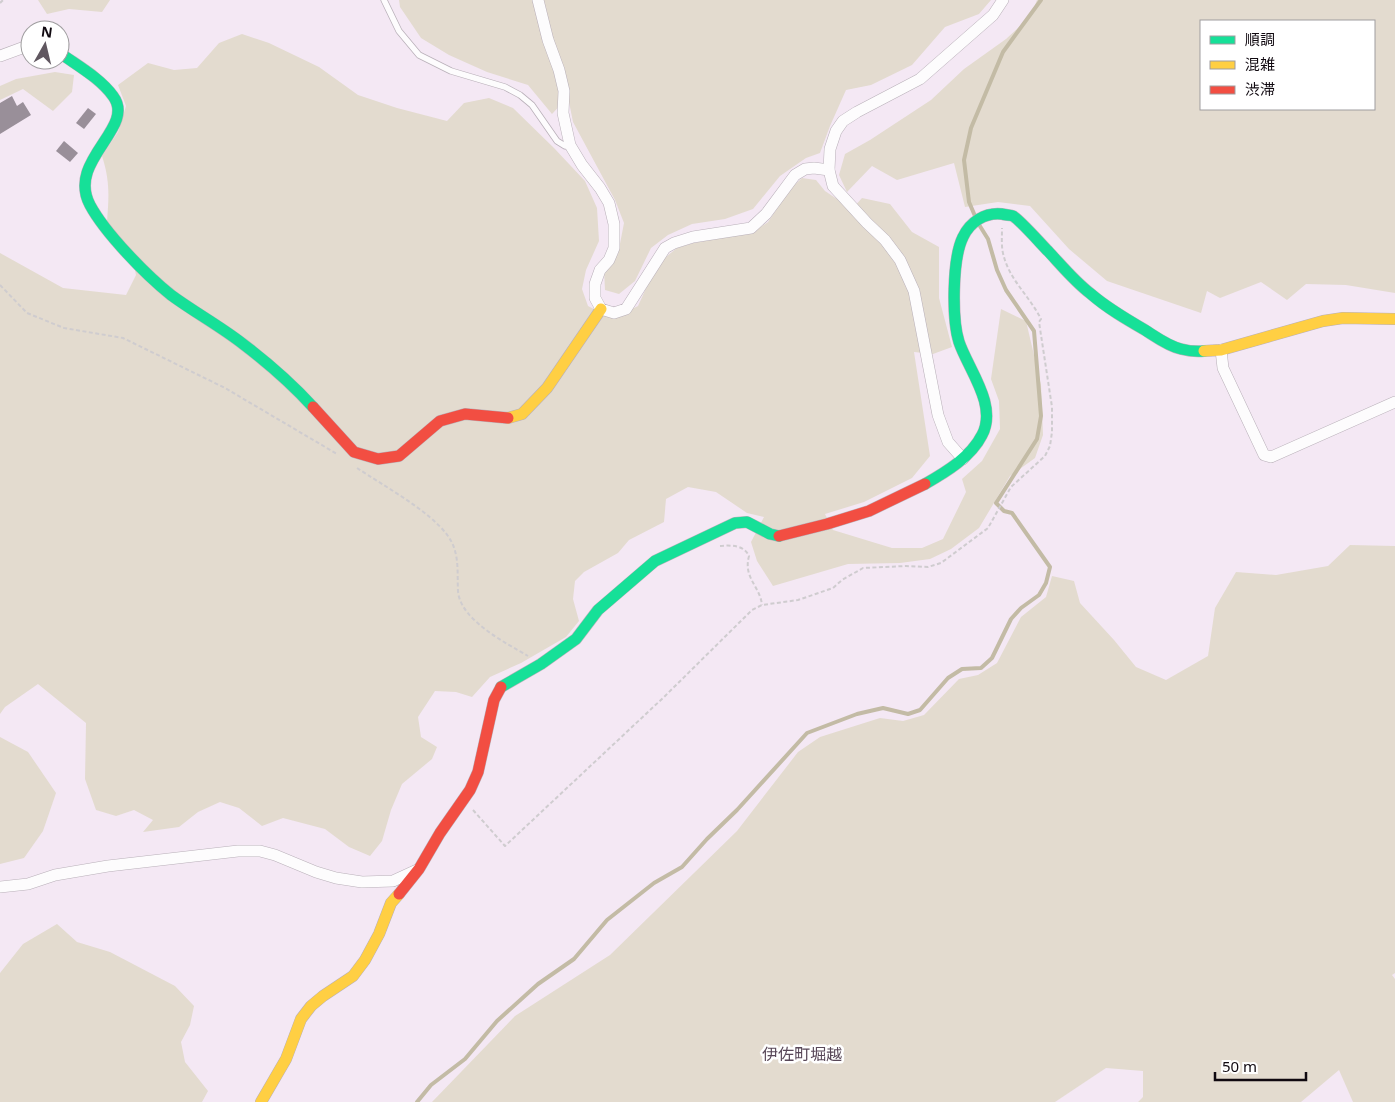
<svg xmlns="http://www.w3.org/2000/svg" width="1395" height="1102" font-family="'Noto Sans','Noto Sans JP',sans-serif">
<rect width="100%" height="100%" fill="#f4e8f4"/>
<g fill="#e3dbcf" fill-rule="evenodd">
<polygon points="38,0 110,0 102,12 69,9 47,14"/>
<polygon points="399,0 991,0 979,14 945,27 912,65 871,85 846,90 830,126 820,153 806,158 780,176 753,209 725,219 692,224 668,235 651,248 635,281 619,294 605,290 604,270 618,254 624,223 615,200 573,122 568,97 552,114 528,85 487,72 449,55 421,38 400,7"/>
<path d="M 1037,0 L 1395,0 L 1395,293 L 1346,285 L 1306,284 L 1287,300 L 1261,282 L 1220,298 L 1207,291 L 1201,313 L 1107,281 L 1069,249 L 1030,206 L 998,202 L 965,207 L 954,163 L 897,180 L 872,166 L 847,192 L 839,175 L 845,154 L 870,140 L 931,100 L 964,69 L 1006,39 L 1031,16 ZM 1201,21 L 1374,21 L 1374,109 L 1201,109 Z"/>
<path d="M 242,34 L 269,43 L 319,67 L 358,95 L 397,108 L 447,121 L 464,103 L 489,98 L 513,108 L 554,148 L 585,181 L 597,208 L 599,241 L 586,270 L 582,289 L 588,306 L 605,315 L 620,315 L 638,306 L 657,264 L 677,248 L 693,243 L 751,233 L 768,222 L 790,189 L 802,178 L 816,180 L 825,191 L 852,209 L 862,198 L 890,204 L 912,232 L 939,247 L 939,298 L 952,347 L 933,354 L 914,352 L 930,456 L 912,478 L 864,502 L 825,514 L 833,530 L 892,548 L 922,548 L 943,539 L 966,492 L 962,479 L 982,461 L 1000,429 L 999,401 L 991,379 L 1001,309 L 1026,321 L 1041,385 L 1043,435 L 1035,458 L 1010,476 L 979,528 L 951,549 L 930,559 L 900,563 L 848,564 L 773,586 L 757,561 L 751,542 L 764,517 L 747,513 L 716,492 L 688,487 L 666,499 L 664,522 L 629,540 L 618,553 L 584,572 L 575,581 L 573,599 L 579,621 L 566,637 L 521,663 L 490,677 L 472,697 L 456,692 L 435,691 L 418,717 L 421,737 L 437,747 L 432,759 L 402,784 L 391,810 L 382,841 L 370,856 L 349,847 L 325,829 L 283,818 L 262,826 L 239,808 L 220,802 L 198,812 L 179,827 L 143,832 L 153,820 L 134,810 L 116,816 L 96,810 L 85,779 L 86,723 L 38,684 L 5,707 L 0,714 L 0,253 L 63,288 L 126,295 L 136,275 L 131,252 L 107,222 C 109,196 110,181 102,156 L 118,132 L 126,106 L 118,85 L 148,63 L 174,70 L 197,68 L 219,43 Z"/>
<polygon points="55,72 74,75 72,92 53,111 23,89 0,100 0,86 16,79"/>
<polygon points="1350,545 1395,546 1395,973 1392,975 1395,979 1395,1102 1353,1102 1339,1070 1301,1102 1138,1102 1143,1097 1143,1071 1106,1068 1055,1102 432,1102 515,1016 610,955 737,831 798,752 820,737 880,718 903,721 924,715 959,679 978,675 997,663 1021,617 1046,597 1052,576 1074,581 1080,603 1114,640 1136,667 1166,680 1208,656 1215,608 1236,572 1276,575 1328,566"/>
<polygon points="0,737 28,752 56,793 43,831 24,858 0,864"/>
<polygon points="57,924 77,942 110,952 175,986 194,1006 190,1025 181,1042 185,1062 208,1091 202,1102 0,1102 0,973 23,944"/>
</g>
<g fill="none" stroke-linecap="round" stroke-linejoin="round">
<g stroke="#c3bba5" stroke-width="4">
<polyline points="975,216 969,202 964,160 971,128 1003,52 1041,0"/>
<polyline points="417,1102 431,1085 465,1059 497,1021 538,984 574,959 607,920 654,883 682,867 707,839 737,810 807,733 857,714 883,708 908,714 920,710 948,678 962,669 981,668 992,658 1011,619 1021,608 1039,595 1046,583 1050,567 1012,513 1004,511 996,503 1037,439 1041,416 1034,331 1006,290 997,270 988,239 978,223"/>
</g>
</g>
<g fill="#998f99">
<polygon points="12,96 17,106 23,102 31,115 0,134 0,103"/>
<polygon points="88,108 96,114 84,129 76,123"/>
<polygon points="64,141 78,153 70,162 56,151"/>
</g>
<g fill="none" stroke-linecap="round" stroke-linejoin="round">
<defs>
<polyline id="lane" points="384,0 399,31 419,55 451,71 505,87 520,95 532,105 557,141 565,146 570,145"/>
<g id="street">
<polyline points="538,0 548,40 559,70 564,91 563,113 570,145 582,165 600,188 609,203 614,224 614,248 609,260 600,270 595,284 595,298 601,309 614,313 626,309 665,248 674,243 693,237 751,228 766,214 795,175 805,169 814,168 829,170"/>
<polyline points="0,56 30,45"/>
<polyline points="1221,350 1223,368 1264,455 1271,457 1395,402"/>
<polyline points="963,459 948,442 938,415 914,291 900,260 885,240 867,223 833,186 829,170 830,149 836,131 843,121 857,112 920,79 993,15 1003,0"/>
<polyline points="0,887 28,884 55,875 108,866 238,851 260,851 275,855 316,872 336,878 362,882 393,881 417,870"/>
</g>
<g id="fast">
<path d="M 60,53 C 78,66 100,78 113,96 C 137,128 66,160 90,205 C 105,233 146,275 171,295 C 194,312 220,326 243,344 C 268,363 292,384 313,407"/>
<path d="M 925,484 C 946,472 971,457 982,435 C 998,405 968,369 959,342 C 952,320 952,259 963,237 C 970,222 985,212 1002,214 C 1005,215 1011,215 1013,216 C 1020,220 1041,244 1048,251 C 1062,266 1075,282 1091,294 C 1107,308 1126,319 1145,330 C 1156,337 1168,346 1181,349 C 1189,351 1196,352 1204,351"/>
<polyline points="501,687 541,664 576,639 598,610 655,561 735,523 747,522 770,534 779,536"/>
</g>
<g id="slow">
<polyline points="1204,351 1221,350 1323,321 1343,318 1395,319"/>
<polyline points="508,418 522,414 547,388 601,309"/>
<polyline points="261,1102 286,1059 301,1019 311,1006 323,996 353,976 365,960 379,934 391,903 399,894"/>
</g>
<g id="jam">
<polyline points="313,407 354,452 378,459 399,456 440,421 465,414 508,418"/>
<polyline points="779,536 827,524 869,511 925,484"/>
<polyline points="399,894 419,869 440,833 470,790 478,772 494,700 501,687"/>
</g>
</defs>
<use href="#lane" stroke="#b9b0b9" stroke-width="7"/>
<use href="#street" stroke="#b9b0b9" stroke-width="12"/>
<use href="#fast" stroke="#b9b0b9" stroke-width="12"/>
<use href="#slow" stroke="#b9b0b9" stroke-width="12"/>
<use href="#jam" stroke="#b9b0b9" stroke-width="12"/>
<g stroke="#cfcccf" stroke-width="2" stroke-dasharray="4 2.5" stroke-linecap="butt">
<polyline points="0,3 3,0"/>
<polyline points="0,285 27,313 64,328 123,338 225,388 337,454"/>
<path d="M 357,468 C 384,486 430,511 448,536 C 460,553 457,572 458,591 C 460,620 506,643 528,656"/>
<path d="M 720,546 C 731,545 744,545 749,556 C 743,578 760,586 762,605"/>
<path d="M 473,810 L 505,846 L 664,697 L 752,610 L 762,605 L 798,600 L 833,588 L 842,580 L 863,568 L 906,566 L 928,567 L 941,563 L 988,528 L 1011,487 L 1045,456 L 1050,446 L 1052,432 L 1052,407 L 1039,322 L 1041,319 C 1030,297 1010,280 1004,257 C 1001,248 1002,238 1002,228"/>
</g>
<use href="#lane" stroke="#fdfcfd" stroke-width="5.5"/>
<use href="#street" stroke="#fdfcfd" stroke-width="11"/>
<use href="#fast" stroke="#16e098" stroke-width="11"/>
<use href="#slow" stroke="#ffcf43" stroke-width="11"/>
<use href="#jam" stroke="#f24e42" stroke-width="11"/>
</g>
<g text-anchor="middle" stroke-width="5" stroke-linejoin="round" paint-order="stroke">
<g font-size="16" fill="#584758" stroke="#fff">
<text x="802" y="1060">伊佐町堀越</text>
</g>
</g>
<rect x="1200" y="20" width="175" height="90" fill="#ffffff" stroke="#9f9d9f"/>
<rect x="1210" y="36" width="25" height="8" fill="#16e098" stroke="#9f9d9f"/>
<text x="1245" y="45" font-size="15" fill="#100910">順調</text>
<rect x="1210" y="61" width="25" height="8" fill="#ffcf43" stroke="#9f9d9f"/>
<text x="1245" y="70" font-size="15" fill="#100910">混雑</text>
<rect x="1210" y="86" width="25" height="8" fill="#f24e42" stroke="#9f9d9f"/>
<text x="1245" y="95" font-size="15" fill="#100910">渋滞</text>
<g transform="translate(45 45) rotate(8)"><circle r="24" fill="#ffffff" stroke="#9f9d9f"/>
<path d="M0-4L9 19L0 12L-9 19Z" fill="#605760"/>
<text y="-8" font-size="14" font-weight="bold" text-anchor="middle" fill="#100910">N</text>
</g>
<path d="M1215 1072v8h91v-8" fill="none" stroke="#100910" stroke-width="2.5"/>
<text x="1222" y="1072" font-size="15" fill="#100910" stroke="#ffffff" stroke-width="4" paint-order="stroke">50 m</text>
</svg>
